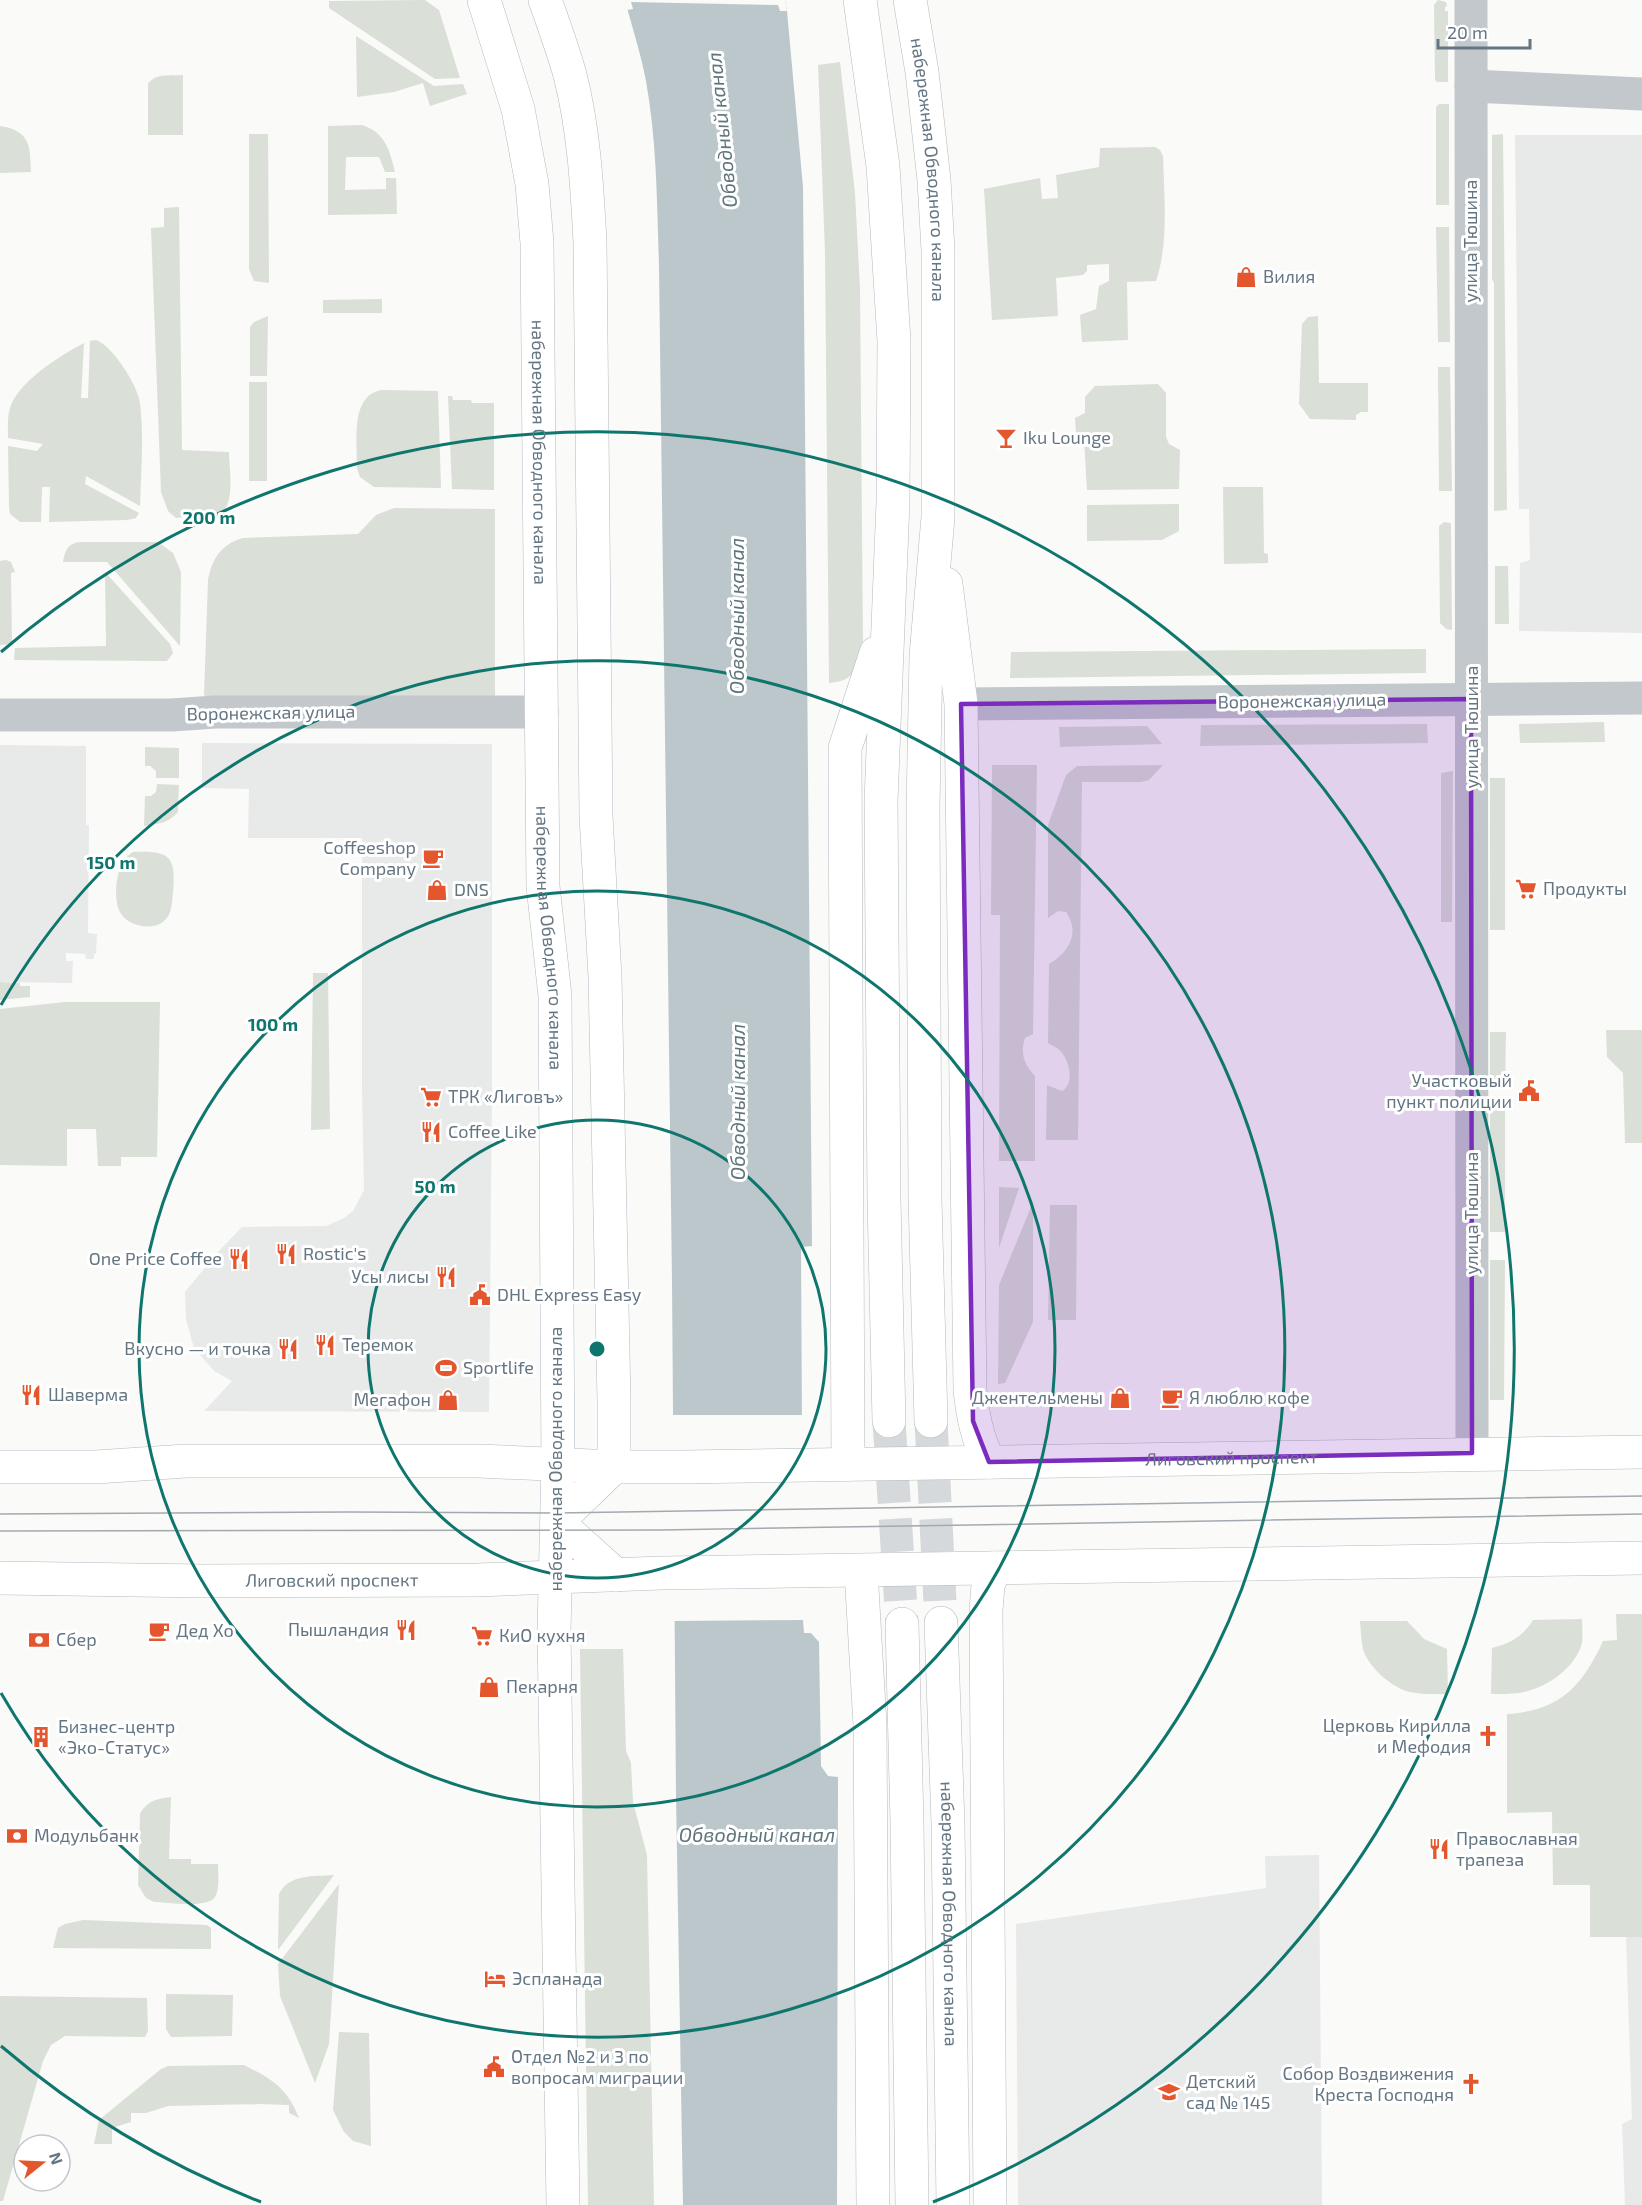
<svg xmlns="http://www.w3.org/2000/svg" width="1642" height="2205" font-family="'Exo 2',sans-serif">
<rect width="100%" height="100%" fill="#fafaf8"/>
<g fill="#e8e9e9">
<polygon points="1515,135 1642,135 1642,633 1519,631 1520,563 1530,560 1529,509 1519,509"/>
<polygon points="202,743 492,744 492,1093 489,1412 204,1411 232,1381 214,1371 194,1348 186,1319 185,1292 217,1253 242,1227 326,1226 344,1218 353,1211 364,1190 362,1091 362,838 248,838 249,789 202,788"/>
<polygon points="0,745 86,746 86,825 89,825 88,933 97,934 96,954 94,954 94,959 86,959 85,954 66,953 66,961 73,961 72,983 0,982"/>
<polygon points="1319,1855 1322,2205 1018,2205 1016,1924 1266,1888 1265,1856"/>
<polygon points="1626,1937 1642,1937 1642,2205 1625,2205 1622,2124 1632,2119"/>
</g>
<g fill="#dadfd7">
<polygon points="425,0 439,10 460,78 435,79 329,8 329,1"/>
<polygon points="1438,0 1446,2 1447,6 1445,7 1445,11 1448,11 1448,82 1437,82 1435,80 1434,5"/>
<polygon points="356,36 434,86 463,84 467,94 430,106 423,83 394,92 357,97"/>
<path d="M 840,62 L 855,193 L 860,288 L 863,650 C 855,671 854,681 829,683 L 825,253 L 818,65 Z"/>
<path d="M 183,75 L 183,135 L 148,135 L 148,84 C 155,73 170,76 183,75 Z"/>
<polygon points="1439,104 1449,104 1449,205 1436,205 1436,107"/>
<path d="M 362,125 C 385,132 390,151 395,172 L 385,172 L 379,157 L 346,157 L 345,190 L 386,189 L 386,178 L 396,178 L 397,214 L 328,215 L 328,126 Z"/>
<path d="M 0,126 C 31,131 30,146 31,172 L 0,173 Z"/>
<polygon points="249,134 268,134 269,283 254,281 249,269"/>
<polygon points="1503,134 1507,510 1494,511 1494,283 1492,279 1492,135"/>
<path d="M 1155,147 L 1160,150 L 1163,156 C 1164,196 1169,243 1156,281 L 1127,282 L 1128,340 L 1082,342 L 1080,315 L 1096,309 L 1099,286 L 1109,281 L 1109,264 L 1087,265 L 1087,271 L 1083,275 L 1056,278 L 1058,316 L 992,320 L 984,189 L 1040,178 L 1042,199 L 1058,198 L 1056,175 L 1099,167 L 1100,148 Z"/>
<path d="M 179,207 L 182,450 L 229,452 C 229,470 236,502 220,514 L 176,518 L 168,511 L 161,492 L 151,228 L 164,227 L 164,208 Z"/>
<polygon points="1436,227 1449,227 1450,342 1438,342"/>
<polygon points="382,299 382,313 323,313 323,300"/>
<polygon points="268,316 267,376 250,376 250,327 254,322"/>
<polygon points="1318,316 1319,383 1368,383 1368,412 1361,412 1356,415 1356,420 1310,419 1299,404 1302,324 1308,317"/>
<path d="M 96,340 C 113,346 138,386 140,403 C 144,437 141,472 140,506 L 86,476 L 85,484 L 139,513 L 136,518 L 127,520 L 49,522 L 50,487 L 42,487 L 41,522 L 20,522 L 10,514 L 9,507 L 8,446 L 37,451 L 43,444 L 8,438 C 8,427 7,415 11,405 C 22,379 60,356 84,343 L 81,398 L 88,398 L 90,341 Z"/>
<polygon points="1438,367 1450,367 1452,491 1439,491"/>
<rect x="249" y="382" width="18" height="99"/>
<polygon points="1158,384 1166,393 1166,437 1169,444 1180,450 1179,489 1087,490 1084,439 1076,434 1075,418 1085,413 1085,397 1095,386"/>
<path d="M 382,390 L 438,391 L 441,488 L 374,487 L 360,477 L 357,468 C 358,444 349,395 382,390 Z"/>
<polygon points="448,396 452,396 453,400 471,400 472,403 494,403 494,490 452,489"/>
<polygon points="1223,487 1263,487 1264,553 1268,554 1268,563 1224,564"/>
<polygon points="1179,504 1179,531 1162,540 1087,541 1087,505"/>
<path d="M 394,508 L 495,509 L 495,697 L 207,697 L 204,695 L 208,580 C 212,559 221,544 243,538 L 358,534 L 376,515 Z"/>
<polygon points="1444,522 1451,523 1452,630 1446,629 1440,623 1439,526"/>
<path d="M 79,542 L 158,542 L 173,553 L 181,572 L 180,646 L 107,562 L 63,562 C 65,551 67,544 79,542 Z"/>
<polygon points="6,560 11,562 15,572 11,573 12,644 0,645 0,561"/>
<polygon points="1495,566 1508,566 1509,624 1495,624"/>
<polygon points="105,572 170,644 173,653 167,661 14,660 15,648 106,646"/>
<polygon points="1426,649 1426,673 1010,678 1011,652"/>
<polygon points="1604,722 1605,742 1520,743 1519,724"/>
<polygon points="1427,724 1428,743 1200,746 1201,725"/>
<polygon points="1147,726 1162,744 1060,747 1059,727"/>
<polygon points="145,747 179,748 179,778 156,778 156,771 150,766 145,766"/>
<path d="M 992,765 L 1037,765 L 1033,1034 L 1025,1038 C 1020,1054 1024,1064 1035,1076 L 1035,1161 L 999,1161 L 1000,915 L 991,915 Z"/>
<path d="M 1163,765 L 1149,780 L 1141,782 L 1082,782 L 1078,1140 L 1046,1140 L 1047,1085 L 1062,1091 C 1076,1083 1069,1056 1057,1048 C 1054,1046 1051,1045 1048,1043 L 1049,964 C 1068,953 1081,933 1066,912 L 1058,911 L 1048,918 L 1048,825 L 1066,775 L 1077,766 Z"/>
<polygon points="1453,771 1452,922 1441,922 1441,773"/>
<rect x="1490" y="778" width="15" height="152"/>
<path d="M 157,784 L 179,785 L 178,812 C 168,823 159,824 144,826 L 145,796 L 151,796 L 156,792 Z"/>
<path d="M 133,852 C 171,850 176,857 173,893 C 172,901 172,913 166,919 C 154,933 125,926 119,910 C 113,894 116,861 133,852 Z"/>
<polygon points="313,973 328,973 330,1129 311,1130"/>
<polygon points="0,982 20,983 20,986 30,986 30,997 0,1000"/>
<polygon points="65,1002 160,1002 157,1157 121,1157 121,1166 98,1166 96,1129 67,1129 67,1166 0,1165 0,1009"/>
<polygon points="1606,1030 1642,1030 1642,1143 1625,1143 1623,1073 1607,1057"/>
<polygon points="1490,1032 1506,1032 1505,1087 1490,1087"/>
<rect x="1490" y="1110" width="15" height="122"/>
<polygon points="999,1187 1019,1188 999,1248"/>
<polygon points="1033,1202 1033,1322 1005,1383 998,1384 999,1285"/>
<polygon points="1050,1205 1077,1205 1076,1320 1048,1320"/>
<polygon points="1490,1260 1505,1260 1504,1400 1490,1400"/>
<path d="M 1616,1614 L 1642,1614 L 1642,1937 L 1590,1937 L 1590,1885 L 1553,1885 L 1552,1812 L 1507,1813 L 1507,1714 C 1559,1711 1582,1687 1603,1641 L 1617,1640 Z"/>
<path d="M 1582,1619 C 1582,1626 1583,1636 1582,1643 C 1575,1669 1545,1689 1519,1693 C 1510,1694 1500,1694 1491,1694 L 1492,1648 C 1511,1643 1523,1636 1533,1620 Z"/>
<path d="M 1360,1621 L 1407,1621 L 1424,1639 L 1447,1649 L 1448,1694 C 1435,1694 1419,1695 1406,1691 C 1389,1685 1368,1666 1363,1649 C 1361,1640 1361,1630 1360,1621 Z"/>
<polygon points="580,1649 623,1649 626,1751 631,1763 633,1802 647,1855 654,2205 588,2205"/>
<path d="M 171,1797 L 169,1859 L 191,1859 L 191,1864 L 218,1864 C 218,1874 220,1888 215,1897 C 207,1909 167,1902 154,1902 L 146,1898 L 138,1885 L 140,1814 C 147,1801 156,1799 171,1797 Z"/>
<path d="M 334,1875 L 278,1950 L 279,1894 C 290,1873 314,1877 334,1875 Z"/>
<polygon points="339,1884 329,2044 315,2083 280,1996 278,1964"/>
<polygon points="83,1920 207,1925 211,1928 211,1949 53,1948 58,1928 65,1924"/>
<polygon points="166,1994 233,1995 232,2036 171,2037 166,2029"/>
<polygon points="0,1996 147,1998 148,2031 145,2037 65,2036 51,2045 43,2061 3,2201 0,2201"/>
<polygon points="339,2032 369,2033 371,2146 353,2141 344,2132 333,2110"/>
<path d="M 244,2065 C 272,2079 287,2088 299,2118 L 289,2113 L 289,2105 L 260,2104 L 168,2106 L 146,2113 L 131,2113 L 131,2122 L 112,2128 L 112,2144 L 94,2144 L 99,2120 L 161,2069 L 168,2066 Z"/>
</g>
<path fill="#bbc7cb" d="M 625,0 L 785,0 L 787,11 L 803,187 L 812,1246 L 801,1247 L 803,1620 L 804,1633 L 811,1633 L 819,1642 L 821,1766 L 828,1776 L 838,1777 L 837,2205 L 683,2205 L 676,1795 L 672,1282 L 659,266 C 657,204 657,142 646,81 C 641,54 632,27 625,0 Z"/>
<g fill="#fafaf8">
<polygon points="625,0 785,0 787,11 780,11 778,5 631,2 633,9 627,10"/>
<polygon points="670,1415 805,1415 806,1620 672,1621"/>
</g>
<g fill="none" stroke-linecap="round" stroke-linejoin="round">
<g stroke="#d5d9db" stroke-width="33" stroke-dasharray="33 16" stroke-linecap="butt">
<polyline points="889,1421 902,1624"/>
<polyline points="931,1421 941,1623"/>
</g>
<defs>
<g id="secondary">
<path id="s1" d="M 484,0 L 518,109 L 532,184 L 537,243 L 543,886 L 555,996 L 558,1464 L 554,1631 L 563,2205"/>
<path d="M 545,0 C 554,25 563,50 570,75 C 584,130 587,186 590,242 L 596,816 L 605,977 L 614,1400 L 614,1467 L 557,1522"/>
<polyline points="860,0 883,166 894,341 893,502 881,801 884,1199 889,1421"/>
<path id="s2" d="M 910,0 L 922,72 L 934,180 L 938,250 L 938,517 L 926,656 L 923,807 L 925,1198 L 931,1421"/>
<path d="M 946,584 L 961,704 L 970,1390 C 973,1416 977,1438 989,1462"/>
<polyline points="848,1464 845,748 876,653"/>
<polyline points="557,1522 616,1575"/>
<polyline points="861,1571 870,1725 873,2205"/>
<path id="s3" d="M 941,1623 L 948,1824 L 953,2205"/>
<polyline points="902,1624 907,1823 912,2205"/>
<polyline points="990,2205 986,1610 988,1585 995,1568"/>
</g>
<g id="primary">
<path id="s4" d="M 0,1467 L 96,1467 L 186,1461 L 479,1461 L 614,1467 L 684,1467 L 1642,1452"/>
<path id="s5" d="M 0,1578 L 203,1581 L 478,1580 L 662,1573 L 1642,1558"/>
</g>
</defs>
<use href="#secondary" stroke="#b3babf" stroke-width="34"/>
<use href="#primary" stroke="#b5babe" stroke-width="34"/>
<g stroke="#c3c8cc" stroke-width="33">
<polyline points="1471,0 1472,1453"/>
<polyline points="1471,86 1642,94"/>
<polyline points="961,704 1642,698"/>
<polyline points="0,715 172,715 215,712 542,712"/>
</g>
<use href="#secondary" stroke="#fff" stroke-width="33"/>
<use href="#primary" stroke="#fff" stroke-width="33"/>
<g stroke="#a2aab0" stroke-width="1.5">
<polyline points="0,1514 348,1512 557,1513 1642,1496"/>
<polyline points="0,1531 661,1530 1642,1514"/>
</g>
</g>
<path fill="#7b2cbf" fill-opacity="0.2" stroke="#7b2cbf" stroke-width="4.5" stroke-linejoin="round" d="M 1471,699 L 1472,1453 L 989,1462 L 973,1421 L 961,704 Z"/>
<g fill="none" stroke="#0f766e" stroke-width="3">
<circle cx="597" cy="1349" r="229"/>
<circle cx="597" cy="1349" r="458"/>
<path d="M1 1005A688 688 0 1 1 1 1693"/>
<path d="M261 2202A917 917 0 0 1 1 2046M1 652A917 917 0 1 1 933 2202"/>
</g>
<defs>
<symbol id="shop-bare" viewBox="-9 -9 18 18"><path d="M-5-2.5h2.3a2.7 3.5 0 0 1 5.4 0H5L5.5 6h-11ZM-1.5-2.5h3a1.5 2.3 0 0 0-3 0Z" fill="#e4572e" stroke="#fff" stroke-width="2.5" paint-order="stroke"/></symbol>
<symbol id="bar-bare" viewBox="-9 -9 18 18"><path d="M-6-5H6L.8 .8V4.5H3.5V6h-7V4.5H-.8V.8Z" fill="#e4572e" stroke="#fff" stroke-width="2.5" paint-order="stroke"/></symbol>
<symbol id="cafe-bare" viewBox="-9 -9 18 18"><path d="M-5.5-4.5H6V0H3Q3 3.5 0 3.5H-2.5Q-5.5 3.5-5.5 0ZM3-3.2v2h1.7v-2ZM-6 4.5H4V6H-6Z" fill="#e4572e" stroke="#fff" stroke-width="2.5" paint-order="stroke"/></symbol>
<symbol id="supermarket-bare" viewBox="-9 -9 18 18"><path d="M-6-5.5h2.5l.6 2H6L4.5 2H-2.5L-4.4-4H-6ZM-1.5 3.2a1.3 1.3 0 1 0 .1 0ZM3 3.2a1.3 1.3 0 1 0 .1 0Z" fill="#e4572e" stroke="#fff" stroke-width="2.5" paint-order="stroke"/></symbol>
<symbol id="civic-bare" viewBox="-9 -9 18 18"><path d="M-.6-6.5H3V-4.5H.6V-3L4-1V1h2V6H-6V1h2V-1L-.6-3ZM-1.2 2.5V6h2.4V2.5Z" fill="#e4572e" stroke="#fff" stroke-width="2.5" paint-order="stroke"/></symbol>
<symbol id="restaurant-bare" viewBox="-9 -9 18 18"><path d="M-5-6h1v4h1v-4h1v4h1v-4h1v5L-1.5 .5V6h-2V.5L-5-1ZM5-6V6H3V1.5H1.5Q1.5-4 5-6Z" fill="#e4572e" stroke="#fff" stroke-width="2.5" paint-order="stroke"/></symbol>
<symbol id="stadium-bare" viewBox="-9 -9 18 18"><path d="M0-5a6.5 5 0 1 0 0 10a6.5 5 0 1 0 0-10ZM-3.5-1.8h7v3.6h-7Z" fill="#e4572e" stroke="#fff" stroke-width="2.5" paint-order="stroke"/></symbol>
<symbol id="bank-bare" viewBox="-9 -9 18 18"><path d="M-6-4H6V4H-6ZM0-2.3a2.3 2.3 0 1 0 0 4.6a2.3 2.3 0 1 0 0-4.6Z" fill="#e4572e" stroke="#fff" stroke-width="2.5" paint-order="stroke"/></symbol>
<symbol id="church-bare" viewBox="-9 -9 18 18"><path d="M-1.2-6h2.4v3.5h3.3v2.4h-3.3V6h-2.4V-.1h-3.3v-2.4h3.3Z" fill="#e4572e" stroke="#fff" stroke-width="2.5" paint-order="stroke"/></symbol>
<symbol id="building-bare" viewBox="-9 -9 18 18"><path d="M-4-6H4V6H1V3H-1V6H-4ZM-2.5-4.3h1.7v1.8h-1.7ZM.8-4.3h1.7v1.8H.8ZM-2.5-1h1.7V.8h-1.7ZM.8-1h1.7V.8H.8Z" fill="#e4572e" stroke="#fff" stroke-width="2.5" paint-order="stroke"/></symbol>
<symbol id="hotel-bare" viewBox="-9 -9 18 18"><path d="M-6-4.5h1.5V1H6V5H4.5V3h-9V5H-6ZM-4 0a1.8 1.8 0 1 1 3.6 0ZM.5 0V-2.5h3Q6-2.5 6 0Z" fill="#e4572e" stroke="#fff" stroke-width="2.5" paint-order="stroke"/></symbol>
<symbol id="school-bare" viewBox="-9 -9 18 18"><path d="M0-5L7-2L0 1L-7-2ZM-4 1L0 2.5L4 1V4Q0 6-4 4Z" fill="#e4572e" stroke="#fff" stroke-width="2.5" paint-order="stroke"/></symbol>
</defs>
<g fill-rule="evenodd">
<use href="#shop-bare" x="1231" y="262" width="30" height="30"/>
<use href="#bar-bare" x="991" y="423" width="30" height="30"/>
<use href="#cafe-bare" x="418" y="843" width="30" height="30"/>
<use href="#supermarket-bare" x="1511" y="874" width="30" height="30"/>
<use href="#shop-bare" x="422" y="875" width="30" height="30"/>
<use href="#civic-bare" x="1514" y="1076" width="30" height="30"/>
<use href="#supermarket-bare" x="416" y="1082" width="30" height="30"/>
<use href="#restaurant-bare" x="416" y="1117" width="30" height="30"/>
<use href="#restaurant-bare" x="271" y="1239" width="30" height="30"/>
<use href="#restaurant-bare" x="224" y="1244" width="30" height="30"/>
<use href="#restaurant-bare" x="431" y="1262" width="30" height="30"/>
<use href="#civic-bare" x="465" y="1280" width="30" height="30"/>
<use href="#restaurant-bare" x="310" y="1330" width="30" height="30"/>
<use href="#restaurant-bare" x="273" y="1334" width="30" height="30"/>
<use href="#stadium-bare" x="431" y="1353" width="30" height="30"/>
<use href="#restaurant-bare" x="16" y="1380" width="30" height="30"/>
<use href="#shop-bare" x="1105" y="1383" width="30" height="30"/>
<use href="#cafe-bare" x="1157" y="1383" width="30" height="30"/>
<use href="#shop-bare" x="433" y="1385" width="30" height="30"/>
<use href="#restaurant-bare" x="391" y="1615" width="30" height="30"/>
<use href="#cafe-bare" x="144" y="1616" width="30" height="30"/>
<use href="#supermarket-bare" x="467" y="1621" width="30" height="30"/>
<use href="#bank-bare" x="24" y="1625" width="30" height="30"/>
<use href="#shop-bare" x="474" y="1672" width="30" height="30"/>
<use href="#church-bare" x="1473" y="1721" width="30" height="30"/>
<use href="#building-bare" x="26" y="1722" width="30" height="30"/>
<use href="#bank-bare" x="2" y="1821" width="30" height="30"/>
<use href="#restaurant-bare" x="1424" y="1834" width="30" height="30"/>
<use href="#hotel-bare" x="480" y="1964" width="30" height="30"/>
<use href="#civic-bare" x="479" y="2052" width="30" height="30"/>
<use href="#church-bare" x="1456" y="2069" width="30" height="30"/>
<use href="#school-bare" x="1154" y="2077" width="30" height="30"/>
</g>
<g text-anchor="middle" stroke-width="6" stroke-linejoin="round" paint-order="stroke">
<g font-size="18" fill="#657683" stroke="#fff">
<text dy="6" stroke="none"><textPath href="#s2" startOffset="171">набережная Обводного канала</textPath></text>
<text transform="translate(1471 241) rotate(-90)" y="6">улица Тюшина</text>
<text dy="6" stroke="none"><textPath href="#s1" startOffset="459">набережная Обводного канала</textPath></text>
<text transform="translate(1302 701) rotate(-1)" y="6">Воронежская улица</text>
<text transform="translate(271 713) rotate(-1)" y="6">Воронежская улица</text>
<text transform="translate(1472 727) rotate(-90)" y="6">улица Тюшина</text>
<text dy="6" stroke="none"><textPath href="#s1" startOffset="945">набережная Обводного канала</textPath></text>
<text transform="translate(1472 1213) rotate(-90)" y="6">улица Тюшина</text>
<text dy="6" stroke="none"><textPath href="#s4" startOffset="1232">Лиговский проспект</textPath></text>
<text transform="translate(556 1459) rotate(-90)" y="6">набережная Обводного канала</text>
<text dy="6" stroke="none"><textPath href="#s5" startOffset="332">Лиговский проспект</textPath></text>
<text dy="6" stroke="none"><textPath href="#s3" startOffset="291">набережная Обводного канала</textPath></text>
</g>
<g font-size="18" fill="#657683" stroke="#fff" text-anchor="start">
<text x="1263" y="283">Вилия</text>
<text x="1023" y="444">Iku Lounge</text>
<text x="416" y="854" text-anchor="end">Coffeeshop<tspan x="416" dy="21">Company</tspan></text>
<text x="1543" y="895">Продукты</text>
<text x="454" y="896">DNS</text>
<text x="1512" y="1087" text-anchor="end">Участковый<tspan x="1512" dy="21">пункт полиции</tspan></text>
<text x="448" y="1103">ТРК «Лиговъ»</text>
<text x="448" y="1138">Coffee Like</text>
<text x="303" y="1260">Rostic's</text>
<text x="222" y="1265" text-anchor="end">One Price Coffee</text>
<text x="429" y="1283" text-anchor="end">Усы лисы</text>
<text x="497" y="1301">DHL Express Easy</text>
<text x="342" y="1351">Теремок</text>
<text x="271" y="1355" text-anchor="end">Вкусно — и точка</text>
<text x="463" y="1374">Sportlife</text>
<text x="48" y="1401">Шаверма</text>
<text x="1103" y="1404" text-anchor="end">Джентельмены</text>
<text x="1189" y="1404">Я люблю кофе</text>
<text x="431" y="1406" text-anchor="end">Мегафон</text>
<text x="389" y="1636" text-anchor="end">Пышландия</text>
<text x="176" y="1637">Дед Хо</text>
<text x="499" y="1642">КиО кухня</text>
<text x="56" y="1646">Сбер</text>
<text x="506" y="1693">Пекарня</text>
<text x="1471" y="1732" text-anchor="end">Церковь Кирилла<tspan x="1471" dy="21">и Мефодия</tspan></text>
<text x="58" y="1733">Бизнес-центр<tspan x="58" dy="21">«Эко-Статус»</tspan></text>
<text x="34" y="1842">Модульбанк</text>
<text x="1456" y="1845">Православная<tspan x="1456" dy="21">трапеза</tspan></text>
<text x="512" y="1985">Эспланада</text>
<text x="511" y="2063">Отдел №2 и 3 по<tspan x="511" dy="21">вопросам миграции</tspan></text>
<text x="1454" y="2080" text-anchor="end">Собор Воздвижения<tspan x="1454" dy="21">Креста Господня</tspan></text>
<text x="1186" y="2088">Детский<tspan x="1186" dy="21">сад № 145</tspan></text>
</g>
<g font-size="20" font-style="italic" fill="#60757c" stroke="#fff">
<text transform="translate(722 130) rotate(-96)" y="7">Обводный канал</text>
<text transform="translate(737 616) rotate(-90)" y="7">Обводный канал</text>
<text transform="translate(738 1102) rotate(-90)" y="7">Обводный канал</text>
<text x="757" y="1842">Обводный канал</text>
</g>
</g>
<circle cx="597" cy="1349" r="9" fill="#0f766e" stroke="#fff" stroke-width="3"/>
<g font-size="18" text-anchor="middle" font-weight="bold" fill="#0f766e" stroke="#fff" stroke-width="6" stroke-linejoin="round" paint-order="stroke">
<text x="209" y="524">200 m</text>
<text x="111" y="869">150 m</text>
<text x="273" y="1031">100 m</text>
<text x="435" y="1193">50 m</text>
</g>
<g transform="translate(42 2163) rotate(72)"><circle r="28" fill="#ffffff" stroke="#c1c8cd" stroke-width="1.5"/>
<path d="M0-4.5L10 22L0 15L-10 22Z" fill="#e4572e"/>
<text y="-9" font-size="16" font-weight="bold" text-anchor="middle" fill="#657683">N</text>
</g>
<path d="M1438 39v9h92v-9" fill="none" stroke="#657683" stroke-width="3"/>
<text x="1447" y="39" font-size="18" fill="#657683" stroke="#ffffff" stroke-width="4.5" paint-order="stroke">20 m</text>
</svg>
